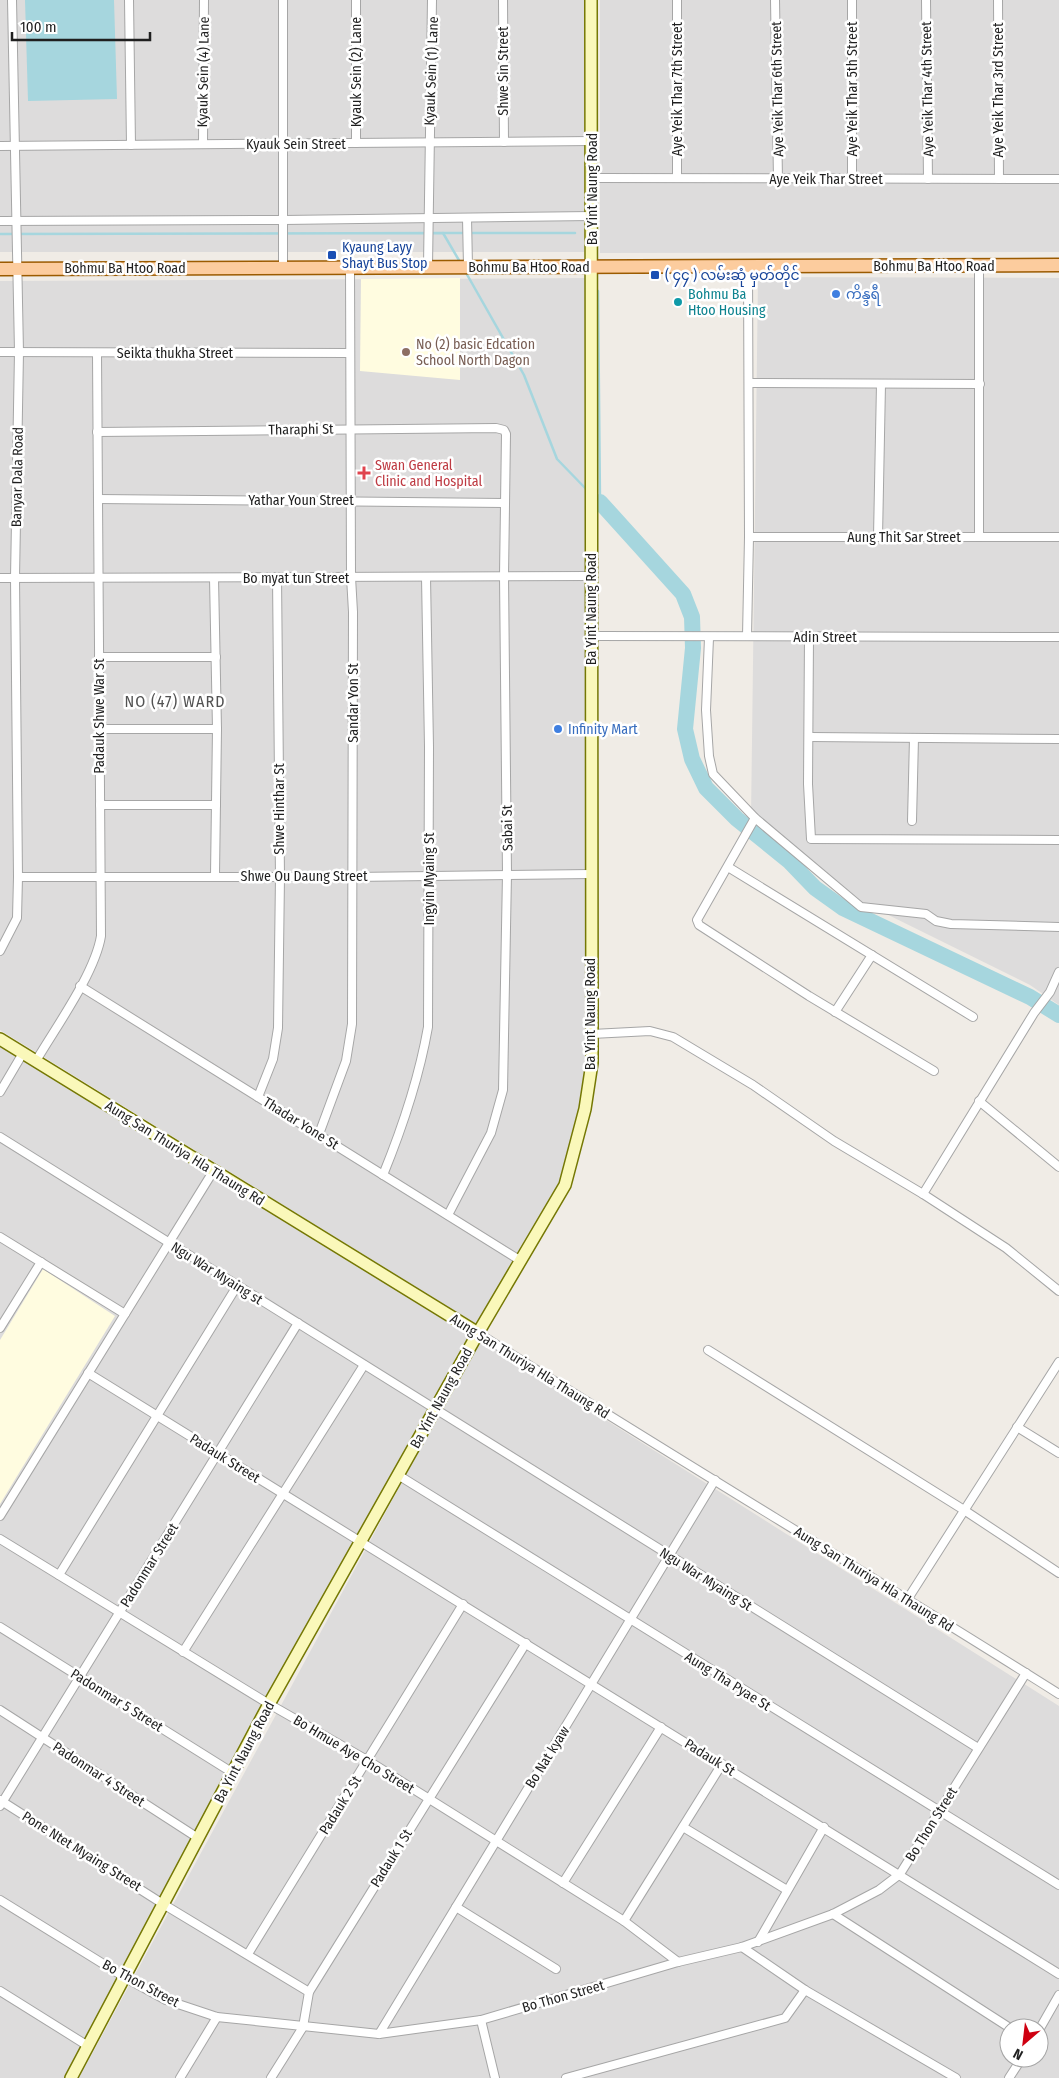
<svg xmlns="http://www.w3.org/2000/svg" width="1059" height="2078" font-family="'Fira Sans Condensed','Noto Sans Myanmar',sans-serif">
<rect width="100%" height="100%" fill="#f0ece6"/>
<g fill="#dddcdc" fill-rule="evenodd">
<rect x="0" y="0" width="584" height="252"/>
<polygon points="600,0 1059,0 1059,252 600,253"/>
<polygon points="758,277 1059,278 1059,1005 1030,985 852,897 751,818"/>
<polygon points="585,278 587,1062 581,1108 559,1183 536,1228 476,1324 0,1030 0,281"/>
<polygon points="0,1043 470,1334 64,2078 0,2078"/>
<path d="M 479,1340 L 1059,1706 L 1059,2078 L 79,2078 ZM 1009,2028 L 1039,2028 L 1039,2058 L 1009,2058 Z"/>
</g>
<g fill="#fffce0">
<polygon points="460,278 460,380 360,371 361,279"/>
<polygon points="43,1269 115,1316 0,1504 0,1340"/>
</g>
<polygon fill="#a6d6de" points="25,0 114,0 117,99 28,101"/>
<g fill="none" stroke-linecap="round" stroke-linejoin="round">
<g stroke="#a6d6de" stroke-width="2.5">
<polyline points="443,233 575,233"/>
<polyline points="0,234 443,233 460,262"/>
<polyline points="465,271 524,375 557,459 588,491"/>
<polyline points="598,291 600,502"/>
</g>
<polyline stroke="#a6d6de" stroke-width="16" points="600,502 683,594 692,617 693,648 685,729 692,759 706,788 737,819 789,861 815,888 843,908 1030,997 1059,1015"/>
<defs>
<g id="street">
<polyline points="129,0 131,145"/>
<polyline points="283,0 283,267"/>
<polyline points="356,0 356,143"/>
<polyline points="503,0 504,142"/>
<polyline points="677,0 677,178"/>
<polyline points="775,0 778,179"/>
<polyline points="852,0 852,179"/>
<polyline points="926,0 928,179"/>
<polyline points="998,0 999,179"/>
<polyline points="203,144 204,0"/>
<polyline points="0,146 593,141"/>
<polyline points="592,178 1059,179"/>
<polyline points="467,218 468,266"/>
<polyline points="0,221 284,220 592,216"/>
<polyline points="428,266 432,0"/>
<polyline points="0,352 350,353"/>
<polyline points="749,383 980,384"/>
<polyline points="97,432 496,428 504,430 506,434 504,576 507,874 503,1090 491,1133 448,1215"/>
<polyline points="98,499 504,503"/>
<polyline points="749,537 1059,537"/>
<polyline points="878,537 881,384"/>
<polyline points="979,537 979,265"/>
<polyline points="0,578 591,576"/>
<polyline points="214,578 217,729 215,875"/>
<polyline points="591,636 1059,637"/>
<polyline points="747,636 749,537 748,267"/>
<polyline points="809,637 808,784 811,839 1059,840"/>
<polyline points="709,638 706,710 709,756 713,774 755,818 861,907 926,914 936,921 951,924 1059,927"/>
<polyline points="99,657 216,657"/>
<polyline points="99,729 217,729"/>
<polyline points="810,737 1059,739"/>
<polyline points="100,805 216,805"/>
<polyline points="755,818 697,920 699,925 809,996 934,1071"/>
<polyline points="912,821 914,738"/>
<polyline points="728,867 973,1017"/>
<polyline points="18,877 353,877 591,874"/>
<polyline points="0,951 17,918 18,877 15,578 19,352 12,0"/>
<polyline points="80,986 521,1261"/>
<polyline points="835,1012 872,955"/>
<polyline points="592,1034 650,1031 673,1037 753,1085 834,1141 923,1194 1006,1248 1059,1291"/>
<path d="M 36,1061 C 56,1027 95,973 101,936 L 97,354"/>
<polyline points="0,1092 23,1053"/>
<polyline points="258,1097 273,1059 278,1028 280,877 277,577"/>
<polyline points="979,1101 1059,1167"/>
<polyline points="319,1134 346,1061 352,1024 353,612 351,577 350,267"/>
<polyline points="0,1137 978,1748"/>
<path d="M 383,1175 C 403,1126 419,1078 428,1027 L 429,747 L 426,577"/>
<polyline points="923,1194 1034,1013 1050,992 1059,972"/>
<polyline points="0,1237 125,1314"/>
<polyline points="0,1328 41,1262"/>
<path d="M 478,1333 C 670,1455 866,1572 1059,1694"/>
<polyline points="708,1350 964,1510 1059,1573"/>
<polyline points="88,1373 1059,1974"/>
<polyline points="1017,1427 1059,1453"/>
<polyline points="398,1475 1059,1885"/>
<polyline points="0,1516 214,1170"/>
<polyline points="0,1539 269,1704 367,1760 624,1921 678,1962"/>
<polyline points="59,1575 237,1286"/>
<polyline points="907,1600 1059,1362"/>
<polyline points="0,1627 233,1773"/>
<polyline points="183,1652 364,1365"/>
<polyline points="0,1710 198,1838"/>
<polyline points="0,1800 163,1904 309,1992"/>
<polyline points="0,1806 298,1323"/>
<polyline points="683,1827 787,1890"/>
<polyline points="563,1883 661,1727"/>
<polyline points="0,1900 126,1978 166,2000 217,2017 379,2034 481,2020 678,1962 742,1947 833,1914 879,1890 900,1874 1026,1673"/>
<polyline points="456,1907 556,1969"/>
<polyline points="833,1914 1010,2028"/>
<polyline points="624,1921 722,1764"/>
<polyline points="758,1942 824,1827"/>
<polyline points="742,1947 805,1990 956,2078"/>
<polyline points="248,1954 463,1604"/>
<polyline points="0,1991 88,2046"/>
<polyline points="481,2020 495,2078"/>
<polyline points="1039,2030 1059,1995"/>
<polyline points="379,2034 715,1480"/>
<polyline points="180,2078 217,2017"/>
<polyline points="271,2078 303,2027 309,1992 526,1643"/>
<polyline points="566,2078 785,2018 805,1990"/>
<polyline points="1009,2078 1022,2058"/>
</g>
<g id="secondary">
<polyline points="0,1039 478,1333"/>
<polyline points="71,2078 269,1704 478,1333 565,1185 585,1109 592,1063 591,0"/>
</g>
<polyline id="primary" points="0,269 1059,265"/>
</defs>
<use href="#street" stroke="#a6a6a6" stroke-width="10"/>
<use href="#secondary" stroke="#757804" stroke-width="14"/>
<use href="#primary" stroke="#9b5b00" stroke-width="15"/>
<use href="#street" stroke="#fff" stroke-width="8"/>
<use href="#secondary" stroke="#faf8ba" stroke-width="11"/>
<use href="#primary" stroke="#fccc9e" stroke-width="12"/>
</g>
<g fill="#1a4fb4" stroke="#fff" stroke-width="2">
<rect x="327" y="250" width="10" height="10" rx="2.5"/>
<rect x="650" y="270" width="10" height="10" rx="2.5"/>
</g>
<g fill="#3f7fe0" stroke="#fff" stroke-width="2">
<circle cx="836" cy="294" r="5"/>
<circle cx="558" cy="729" r="5"/>
</g>
<circle fill="#0f9aa8" stroke="#fff" stroke-width="2" cx="678" cy="302" r="5"/>
<circle fill="#8d6e63" stroke="#fff" stroke-width="2" cx="406" cy="352" r="5"/>
<path fill="#e0444e" stroke="#fff" stroke-width="2" d="M361.5 465.5h5v5h5v5h-5v5h-5v-5h-5v-5h5z"/>
<g text-anchor="middle" stroke-width="5" stroke-linejoin="round" paint-order="stroke">
<g font-size="14" fill="#1f1f1f" stroke="#fff">
<text transform="translate(431 71) rotate(-88)" y="5">Kyauk Sein (1) Lane</text>
<text transform="translate(503 71) rotate(-90)" y="5">Shwe Sin Street</text>
<text transform="translate(203 72) rotate(-89)" y="5">Kyauk Sein (4) Lane</text>
<text transform="translate(356 72) rotate(-90)" y="5">Kyauk Sein (2) Lane</text>
<text transform="translate(677 89) rotate(-90)" y="5">Aye Yeik Thar 7th Street</text>
<text transform="translate(777 89) rotate(-91)" y="5">Aye Yeik Thar 6th Street</text>
<text transform="translate(852 89) rotate(-90)" y="5">Aye Yeik Thar 5th Street</text>
<text transform="translate(927 89) rotate(-91)" y="5">Aye Yeik Thar 4th Street</text>
<text transform="translate(998 90) rotate(-90)" y="5">Aye Yeik Thar 3rd Street</text>
<text x="296" y="149">Kyauk Sein Street</text>
<text x="826" y="184">Aye Yeik Thar Street</text>
<text transform="translate(592 189) rotate(-90)" y="5">Ba Yint Naung Road</text>
<text x="934" y="271">Bohmu Ba Htoo Road</text>
<text x="529" y="272">Bohmu Ba Htoo Road</text>
<text x="125" y="273">Bohmu Ba Htoo Road</text>
<text x="175" y="358">Seikta thukha Street</text>
<text transform="translate(301 429) rotate(-1)" y="5">Tharaphi St</text>
<text transform="translate(17 477) rotate(-89)" y="5">Banyar Dala Road</text>
<text x="301" y="505">Yathar Youn Street</text>
<text x="904" y="542">Aung Thit Sar Street</text>
<text x="296" y="583">Bo myat tun Street</text>
<text transform="translate(591 609) rotate(-90)" y="5">Ba Yint Naung Road</text>
<text x="825" y="642">Adin Street</text>
<text transform="translate(353 703) rotate(-90)" y="5">Sandar Yon St</text>
<text transform="translate(99 716) rotate(-90)" y="5">Padauk Shwe War St</text>
<text transform="translate(279 809) rotate(-90)" y="5">Shwe Hinthar St</text>
<text transform="translate(507 828) rotate(-91)" y="5">Sabai St</text>
<text x="304" y="881">Shwe Ou Daung Street</text>
<text transform="translate(429 879) rotate(-90)" y="5">Ingyin Myaing St</text>
<text transform="translate(590 1014) rotate(-90)" y="5">Ba Yint Naung Road</text>
<text transform="translate(301 1123) rotate(32)" y="5">Thadar Yone St</text>
<text transform="translate(185 1153) rotate(32)" y="5">Aung San Thuriya Hla Thaung Rd</text>
<text transform="translate(217 1273) rotate(32)" y="5">Ngu War Myaing st</text>
<text transform="translate(530 1366) rotate(32)" y="5">Aung San Thuriya Hla Thaung Rd</text>
<text transform="translate(441 1398) rotate(-61)" y="5">Ba Yint Naung Road</text>
<text transform="translate(225 1458) rotate(32)" y="5">Padauk Street</text>
<text transform="translate(149 1565) rotate(-58)" y="5">Padonmar Street</text>
<text transform="translate(706 1579) rotate(32)" y="5">Ngu War Myaing St</text>
<text transform="translate(874 1579) rotate(32)" y="5">Aung San Thuriya Hla Thaung Rd</text>
<text transform="translate(728 1681) rotate(32)" y="5">Aung Tha Pyae St</text>
<text transform="translate(117 1700) rotate(32)" y="5">Padonmar 5 Street</text>
<text transform="translate(244 1752) rotate(-62)" y="5">Ba Yint Naung Road</text>
<text transform="translate(354 1754) rotate(31)" y="5">Bo Hmue Aye Cho Street</text>
<text transform="translate(547 1757) rotate(-58)" y="5">Bo Nat kyaw</text>
<text transform="translate(710 1757) rotate(32)" y="5">Padauk St</text>
<text transform="translate(99 1774) rotate(33)" y="5">Padonmar 4 Street</text>
<text transform="translate(340 1805) rotate(-58)" y="5">Padauk 2 St</text>
<text transform="translate(931 1824) rotate(-58)" y="5">Bo Thon Street</text>
<text transform="translate(82 1851) rotate(32)" y="5">Pone Ntet Myaing Street</text>
<text transform="translate(391 1858) rotate(-58)" y="5">Padauk 1 St</text>
<text transform="translate(141 1983) rotate(28)" y="5">Bo Thon Street</text>
<text transform="translate(563 1996) rotate(-16)" y="5">Bo Thon Street</text>
</g>
<g font-size="14" fill="#164399" stroke="#fff" text-anchor="start">
<text x="342" y="252">Kyaung Layy<tspan x="342" dy="16">Shayt Bus Stop</tspan></text>
<text x="665" y="280">( ၄၄ ) လမ်းဆုံ မှတ်တိုင်</text>
</g>
<g font-size="14" fill="#0d838f" stroke="#fff" text-anchor="start">
<text x="688" y="299">Bohmu Ba<tspan x="688" dy="16">Htoo Housing</tspan></text>
</g>
<g font-size="14" fill="#366cbe" stroke="#fff" text-anchor="start">
<text x="846" y="299">ကိန္ဒရီ</text>
<text x="568" y="734">Infinity Mart</text>
</g>
<g font-size="14" fill="#785e54" stroke="#fff" text-anchor="start">
<text x="416" y="349">No (2) basic Edcation<tspan x="416" dy="16">School North Dagon</tspan></text>
</g>
<g font-size="14" fill="#be3a42" stroke="#fff" text-anchor="start">
<text x="375" y="470">Swan General<tspan x="375" dy="16">Clinic and Hospital</tspan></text>
</g>
<g font-size="16" letter-spacing="1" fill="#525252" stroke="#fff">
<text x="175" y="707">NO (47) WARD</text>
</g>
</g>
<g transform="translate(1024 2043) rotate(208)"><circle r="24" fill="#ffffff" stroke="#a5a5a5"/>
<path d="M0-4L9 19L0 12L-9 19Z" fill="#cf0011"/>
<text y="-8" font-size="14" font-weight="bold" text-anchor="middle" fill="#1f1f1f">N</text>
</g>
<path d="M12 32v8h138v-8" fill="none" stroke="#1f1f1f" stroke-width="2.5"/>
<text x="20" y="32" font-size="15" fill="#1f1f1f" stroke="#ffffff" stroke-width="4" paint-order="stroke">100 m</text>
</svg>
